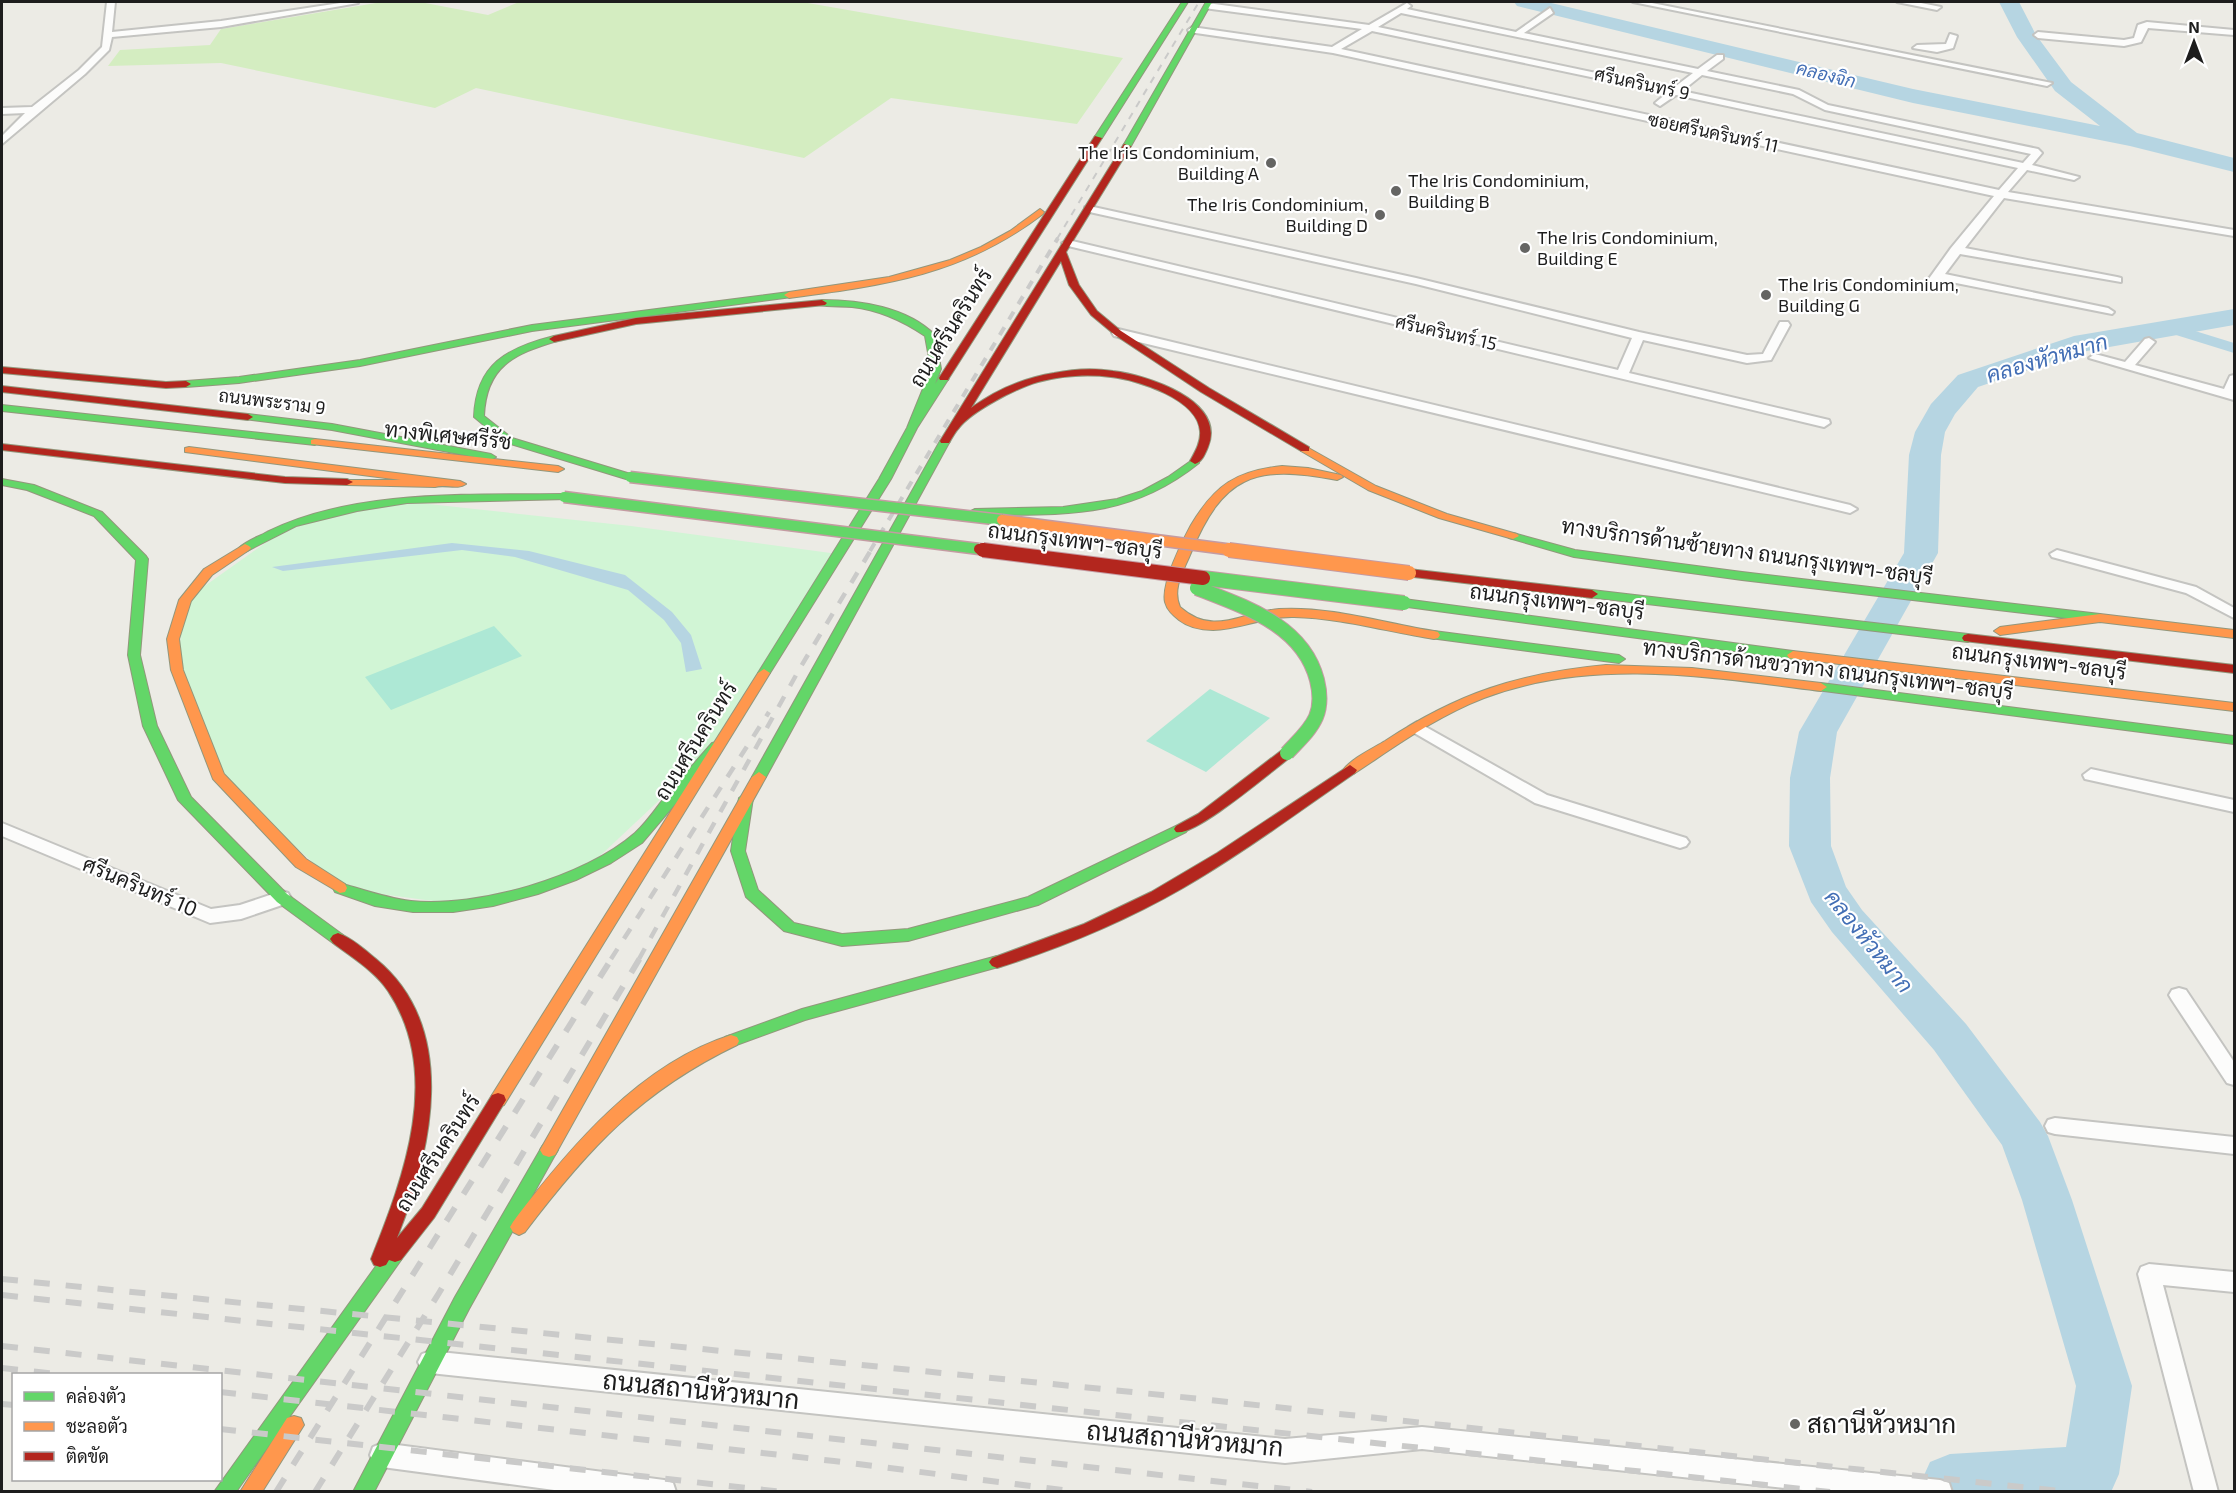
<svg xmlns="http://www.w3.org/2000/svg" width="2236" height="1493" font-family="'Exo 2',Sarabun,sans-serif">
<rect width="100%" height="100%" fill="#ecebe5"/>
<polygon fill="#d4edc1" points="382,2 420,2 488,15 519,2 802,2 1123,58 1077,124 891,98 804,158 476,88 435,108 221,63 108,66 120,50 210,45 221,29"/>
<polygon fill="#d1f5d5" points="401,501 631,526 838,554 717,746 585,870 464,905 342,889 218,776 177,670 185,600 292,524"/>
<g fill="#ade8d5">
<polygon points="494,626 522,656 391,710 365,677"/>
<polygon points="1210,689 1270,718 1206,772 1146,741"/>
</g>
<polygon fill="#b6d5e2" points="452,543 529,551 625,575 672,612 691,635 702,669 686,672 681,643 664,620 628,590 515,557 462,550 283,571 272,567"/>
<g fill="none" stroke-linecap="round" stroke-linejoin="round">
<polygon fill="#b6d5e2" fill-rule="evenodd" points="2166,322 2234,343 2234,353 2160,330 2158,327 2160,324"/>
<g fill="#b6d5e2" fill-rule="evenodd">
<polygon points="1514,2 1547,2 1913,89 2100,126 2055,91 2017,37 1999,2 2019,2 2036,35 2071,82 2137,133 2234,158 2234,172 2130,146 1913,103 1517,6"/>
<polygon points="2234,309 2234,325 2081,352 1978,387 1955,414 1945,432 1941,455 1938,553 1837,732 1830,778 1831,846 1846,887 1862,910 1966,1024 2040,1122 2048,1136 2072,1200 2132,1386 2119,1474 2111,1492 1925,1492 1921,1482 1930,1462 1950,1454 2066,1447 2076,1386 2022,1200 2002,1145 1934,1050 1832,932 1811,902 1789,846 1790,778 1799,732 1904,553 1909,455 1915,432 1931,404 1958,375 2074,336"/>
</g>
<defs>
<g id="street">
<polygon points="107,2 115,2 112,32 221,21 347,2 358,3 221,27 112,37 109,50 85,74 2,144 2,136 25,113 2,114 2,108 32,107 79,70 102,47"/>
<polygon points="1633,2 1647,2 2052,83 2047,86"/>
<polygon points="1897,2 1916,2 1941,7 1937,10"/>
<path d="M 1207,3 L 1369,25 L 1407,3 L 1411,6 L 1407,9 L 1516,32 L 1550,8 L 1553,13 L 1524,33 L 1698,69 L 1717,55 L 1723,55 L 1723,59 L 1707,71 L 1799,90 L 1828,105 L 2038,149 L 2042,153 L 2032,165 L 2079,177 L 2074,180 L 2027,170 L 2008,192 L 2234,230 L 2234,236 L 2004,198 L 1965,248 L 2117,277 L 2121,278 L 2121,282 L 1960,254 L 1945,274 L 2108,308 L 2114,312 L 2112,314 L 1941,280 L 1929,290 L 1923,287 L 1951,248 L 1994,196 L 1333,53 L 1189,32 L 1188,30 L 1192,27 L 1332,47 L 1362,29 L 1204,8 ZM 1401,13 L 1693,73 L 1672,89 L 1378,27 ZM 1372,31 L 1667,93 L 1655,103 L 1660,106 L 1676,95 L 2018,168 L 1999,190 L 1341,49 ZM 1702,75 L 1793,94 L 1825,110 L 2031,154 L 2023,163 L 1682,91 Z"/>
<polygon points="2147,22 2234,30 2234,35 2148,28 2141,42 2124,46 2038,38 2034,35 2038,32 2124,40 2134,38 2138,25"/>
<polygon points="1950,34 1957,36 1953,48 1937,52 1913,48 1917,45 1946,44"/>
<polygon points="1089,206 1416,278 1639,332 1747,355 1763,354 1780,322 1788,322 1790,325 1771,360 1747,363 1643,340 1629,373 1829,420 1830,423 1824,427 1064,245 1062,243 1068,240 1618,370 1632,338 1416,284 1085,211 1085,207"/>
<polygon points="1118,329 1850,505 1857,509 1850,513 1114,336 1112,333"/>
<polygon points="2149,338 2155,342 2135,365 2224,389 2230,376 2234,375 2234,400 2089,358 2095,354 2125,362 2145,339"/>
<polygon points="2057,550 2196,587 2234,608 2234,618 2186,593 2052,557 2050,554"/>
<polygon points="1417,722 1547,795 1686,838 1689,842 1686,846 1680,848 1535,803 1411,731 1409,727"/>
<polygon points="2091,769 2234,800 2234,812 2085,779 2083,775"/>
<polygon points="2,823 211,909 240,905 282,891 288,893 291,898 288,903 241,919 210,923 2,836"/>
<polygon points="2179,988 2186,990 2234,1062 2234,1085 2227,1083 2172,1000 2169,995 2172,990"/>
<polygon points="2055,1118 2234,1137 2234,1154 2055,1134 2048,1132 2045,1126 2048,1120"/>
<polygon points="2149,1264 2234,1272 2234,1292 2163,1285 2218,1492 2194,1492 2138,1274 2141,1267"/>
<polygon points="430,1351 1285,1439 1422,1427 1940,1480 1949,1483 1952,1492 1821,1492 1422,1449 1285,1463 430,1373 422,1370 418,1362 422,1354"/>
<polygon points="382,1443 664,1480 673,1483 676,1492 569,1492 382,1467 373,1463 370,1455 373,1447"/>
</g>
<g id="fast">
<polygon points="1182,2 1188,2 1102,138 1095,140 1094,138"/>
<polygon points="1206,2 1212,2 1131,146 1124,148 1123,146"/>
<polygon points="789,292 794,295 792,297 532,331 360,366 239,383 186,387 181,384 186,381 239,377 360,360 532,325"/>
<path d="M 822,300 C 860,300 907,307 935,335 L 941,369 L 935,384 L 940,376 L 948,376 L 949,378 L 917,428 L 891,479 L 770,673 L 764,677 L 758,673 L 879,479 L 907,428 L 931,369 L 925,336 C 903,321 879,310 852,307 C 841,306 829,307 819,305 L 817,303 Z"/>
<path d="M 554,336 L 557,337 L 557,341 C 514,354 486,366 484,416 L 512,438 L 634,475 L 634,479 L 626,479 L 504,442 L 474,417 C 476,364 507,348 554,336 Z"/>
<polygon points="2,405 315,439 320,442 315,445 2,411"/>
<polygon points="248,414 332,424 491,454 496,457 491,460 332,430 244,419 243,417"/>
<polygon points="945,438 950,441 766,777 759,782 754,780 752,777 940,441"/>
<path d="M 1195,458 L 1199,459 L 1199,463 C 1127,521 1061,514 975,515 L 969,512 L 975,509 L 1063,507 L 1117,499 L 1142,491 L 1168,477 Z"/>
<polygon points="2,479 34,485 102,512 146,556 148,559 140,655 157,726 191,797 287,894 343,935 346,939 343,943 333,943 277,902 178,800 143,726 128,655 136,560 94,516 27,490 2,485"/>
<path d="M 564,494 L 570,497 L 568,499 L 407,503 L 357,511 L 296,526 L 249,550 L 245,552 L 239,548 C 246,541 258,537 267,532 C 353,489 470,495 564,494 Z"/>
<polygon points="1513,533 1575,550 1742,572 2100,614 2106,618 2100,622 1742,580 1574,557 1509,538 1507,536"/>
<polygon points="1592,590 1968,634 1974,638 1968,642 1588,597 1586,594 1588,591"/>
<polygon points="1404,599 1793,651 1799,655 1793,659 1400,606 1398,603 1400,600"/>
<polygon points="1434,631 1619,655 1625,659 1619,663 1430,638 1428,635 1430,632"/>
<polygon points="1821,683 2234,736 2234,744 1816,690 1815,687"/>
<path d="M 717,742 L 722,743 L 724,746 L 722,749 L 642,843 L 611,863 L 576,880 L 538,894 L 493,906 L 453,912 L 413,912 L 375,906 L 335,892 L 333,888 L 335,884 L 340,883 C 364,890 386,898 411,901 C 477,908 585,877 635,833 C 646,823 655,810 664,798 C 680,780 696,761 712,743 Z"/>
<polygon points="746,793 753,798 745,851 758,890 794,923 842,934 908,929 1028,897 1176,826 1186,826 1188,829 1186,832 1038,905 908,941 842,946 784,931 746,897 731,851 739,798"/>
<polygon points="997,956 1002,958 1005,962 1002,966 805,1020 731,1047 725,1045 723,1041 725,1037 802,1009"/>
<polygon points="549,1143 555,1145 558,1150 555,1155 469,1309 374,1492 353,1492 455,1297 543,1145"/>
<polygon points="395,1246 401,1248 404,1254 401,1260 236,1492 214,1492 389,1248"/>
</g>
<g id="slow">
<path d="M 1040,209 L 1044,212 L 1043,214 C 963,275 886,285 789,298 L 784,295 L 789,292 L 889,277 L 950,260 L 981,247 L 1010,231 Z"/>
<polygon points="315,439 558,466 564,469 558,472 311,444 311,440"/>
<polygon points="1305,446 1376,486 1447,514 1517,534 1519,536 1513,539 1439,518 1368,490 1301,451 1301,447"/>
<path d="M 189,447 L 460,481 L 466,484 C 458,490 444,484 435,487 L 347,485 L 341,482 L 343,480 L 401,480 L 185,452 L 185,448 Z"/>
<path d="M 1282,466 L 1308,468 L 1341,475 L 1343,477 L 1337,480 C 1254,464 1223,475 1190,555 C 1183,572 1172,589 1180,607 C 1214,637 1241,612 1279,609 C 1331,606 1384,623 1434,631 L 1438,632 L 1440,635 L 1438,638 L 1434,639 C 1388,632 1341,618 1294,617 C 1266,616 1241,629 1213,630 C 1201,630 1188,627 1179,620 C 1173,615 1167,610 1165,602 C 1161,584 1182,541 1191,525 C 1215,485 1236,471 1282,466 Z"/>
<polygon points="245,544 249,546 251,548 249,550 212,575 191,601 179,639 183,670 224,774 306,859 345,884 347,888 345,892 340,893 296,867 213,779 171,670 167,639 179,600 204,569"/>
<polygon points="2100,614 2234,630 2234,638 2100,622 2000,635 1994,631 2000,627"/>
<polygon points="1793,651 2234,703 2234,711 1789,658 1787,655"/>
<path d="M 1606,665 L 1692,668 L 1821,683 L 1827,687 L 1821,691 C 1709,677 1593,657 1484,698 C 1437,716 1396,746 1355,773 L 1350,775 L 1343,770 C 1352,758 1372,749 1385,741 C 1458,693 1519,673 1606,665 Z"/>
<polygon points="764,669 770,673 504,1105 498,1107 492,1105 490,1100 492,1095 758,673"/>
<polygon points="759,772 766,777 555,1155 549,1157 543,1155 540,1150 543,1145 752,777"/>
<path d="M 731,1035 L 737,1037 L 739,1041 L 737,1045 C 641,1091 588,1149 525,1232 L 519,1235 L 513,1232 L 510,1227 L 513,1222 C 569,1148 640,1064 731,1035 Z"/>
<polygon points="294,1416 301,1418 304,1425 262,1492 240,1492 287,1418"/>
</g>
<g id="jam">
<polygon points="1095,136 1102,138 949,378 948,380 940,380 939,378"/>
<path d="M 1124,144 L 1131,146 L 1066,252 L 1079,285 L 1097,311 L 1121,331 L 1209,388 L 1309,447 L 1309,451 L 1301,451 L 1201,392 L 1115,335 L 1091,315 L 1069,285 L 1061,261 L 971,408 C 996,390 1023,378 1054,373 C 1073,369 1094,368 1113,371 C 1146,375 1227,400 1208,447 C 1205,454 1202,462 1195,464 L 1190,461 C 1195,452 1201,442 1200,431 C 1198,399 1138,380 1111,377 C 1087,374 1061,376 1038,382 C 1017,388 972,411 959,428 C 955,432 952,438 949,443 L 941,443 L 940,441 Z"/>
<polygon points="822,300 827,303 825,305 636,324 554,342 549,339 554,336 636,318"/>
<polygon points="2,367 166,382 186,381 191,384 186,387 166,388 2,373"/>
<polygon points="2,386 248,414 253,417 248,420 2,392"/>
<polygon points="2,444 285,477 347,479 353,482 347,485 285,483 2,450"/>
<polygon points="1409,569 1592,590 1598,594 1592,598 1405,576 1403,573"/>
<polygon points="1968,634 2234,665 2234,673 1964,641 1962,638 1964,635"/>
<path d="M 1287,749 L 1294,753 L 1292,756 C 1273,770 1194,838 1176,832 L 1174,829 L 1176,826 L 1198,814 L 1282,750 Z"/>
<path d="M 1350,765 L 1357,770 L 1355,773 C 1298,812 1242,854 1183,888 C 1124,922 1061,948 997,968 L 992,966 L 989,962 L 992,958 L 1084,924 L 1151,892 L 1217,853 Z"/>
<path d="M 338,933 C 352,938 365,950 376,959 C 460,1028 432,1150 397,1238 L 422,1208 L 492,1095 L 498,1093 L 504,1095 L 506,1100 L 434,1218 L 401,1260 L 395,1262 L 389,1260 L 386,1265 L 380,1267 L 374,1265 L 371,1259 C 404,1177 443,1073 388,991 C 375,971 351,957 333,943 L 330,939 L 333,935 Z"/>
</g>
</defs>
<use href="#street" stroke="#c4c4c1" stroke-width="4"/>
<use href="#fast" stroke="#92977c" stroke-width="2"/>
<use href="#slow" stroke="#92977c" stroke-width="2"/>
<use href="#jam" stroke="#92977c" stroke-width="2"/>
<use href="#street" fill="#fcfcfb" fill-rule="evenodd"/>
<use href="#fast" fill="#63d668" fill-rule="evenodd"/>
<use href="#slow" fill="#ff974d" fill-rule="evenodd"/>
<use href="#jam" fill="#b3261e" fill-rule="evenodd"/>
<polyline stroke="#cacac9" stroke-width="2" stroke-dasharray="7 7" stroke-linecap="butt" points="1057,239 1199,2"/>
<polyline stroke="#cacac9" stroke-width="4" stroke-dasharray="9 9" stroke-linecap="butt" points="870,551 1058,238"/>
<g stroke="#cacac9" stroke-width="4.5" stroke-dasharray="12 12" stroke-linecap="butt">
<polyline points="611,959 769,712"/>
<polyline points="639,959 800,668 871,550"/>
</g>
<g stroke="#cacac9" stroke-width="6" stroke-dasharray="16 16" stroke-linecap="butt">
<polyline points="2,1279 1172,1396 2069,1492"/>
<polyline points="2,1295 1830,1492"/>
<polyline points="2,1346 1312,1492"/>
<polyline points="2,1368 58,1374"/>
<polyline points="220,1392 834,1461 1078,1492"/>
<polyline points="2,1404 14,1405"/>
<polyline points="220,1429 783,1492"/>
<polyline points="276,1492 612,958"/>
<polyline points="315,1492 439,1293 640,958"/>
</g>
<defs>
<g id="fast-bridge-far1">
<polyline points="630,477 1002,520"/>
<polyline points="564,497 979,549"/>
</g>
<g id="fast-bridge">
<polyline points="1203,578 1404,603"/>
<path d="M 1197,588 C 1245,607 1303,625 1317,680 C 1320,692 1321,705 1316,717 C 1310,731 1297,742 1287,753"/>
</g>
<polyline id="slow-bridge-far1" points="1002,520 1241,551"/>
<polyline id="slow-bridge" points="1229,550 1409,573"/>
<polyline id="jam-bridge-far1" points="979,549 995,551"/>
<polyline id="jam-bridge" points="983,550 1203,578"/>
</defs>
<use href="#fast-bridge-far1" stroke="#c49ba2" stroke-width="13" stroke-linecap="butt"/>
<use href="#fast-bridge" stroke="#c49ba2" stroke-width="16" stroke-linecap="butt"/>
<use href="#slow-bridge-far1" stroke="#c49ba2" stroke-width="13" stroke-linecap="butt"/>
<use href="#slow-bridge" stroke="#c49ba2" stroke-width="16" stroke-linecap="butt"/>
<use href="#jam-bridge-far1" stroke="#c49ba2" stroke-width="13" stroke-linecap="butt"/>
<use href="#jam-bridge" stroke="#c49ba2" stroke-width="16" stroke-linecap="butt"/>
<use href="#fast-bridge-far1" stroke="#63d668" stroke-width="10"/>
<use href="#fast-bridge" stroke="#63d668" stroke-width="14"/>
<use href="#slow-bridge-far1" stroke="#ff974d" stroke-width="10"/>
<use href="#slow-bridge" stroke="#ff974d" stroke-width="14"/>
<use href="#jam-bridge-far1" stroke="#b3261e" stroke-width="10"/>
<use href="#jam-bridge" stroke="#b3261e" stroke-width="14"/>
</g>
<g fill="#656563" stroke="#fff" stroke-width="2">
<circle cx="1271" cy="163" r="6"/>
<circle cx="1396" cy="191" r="6"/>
<circle cx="1380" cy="215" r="6"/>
<circle cx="1525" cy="248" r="6"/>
<circle cx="1766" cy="295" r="6"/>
<circle cx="1795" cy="1424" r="6"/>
</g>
<g text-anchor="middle" stroke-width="4.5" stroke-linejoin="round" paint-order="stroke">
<g font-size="18" font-style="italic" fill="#426eb5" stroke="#fff">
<text transform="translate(1826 75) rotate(14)" y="6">คลองจิก</text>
</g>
<g font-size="18" fill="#1d1d1d" stroke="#fff">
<text transform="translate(1642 84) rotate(12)" y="6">ศรีนครินทร์ 9</text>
<text transform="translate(1713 133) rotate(12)" y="6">ซอยศรีนครินทร์ 11</text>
<text transform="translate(1446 333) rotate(13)" y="6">ศรีนครินทร์ 15</text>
<text transform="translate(272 402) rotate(7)" y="6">ถนนพระราม 9</text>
</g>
<g font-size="18" fill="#1d1d1d" stroke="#fff" text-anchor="start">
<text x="1259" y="159" text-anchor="end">The Iris Condominium,<tspan x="1259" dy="21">Building A</tspan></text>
<text x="1408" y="187">The Iris Condominium,<tspan x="1408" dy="21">Building B</tspan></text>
<text x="1368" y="211" text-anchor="end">The Iris Condominium,<tspan x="1368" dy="21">Building D</tspan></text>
<text x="1537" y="244">The Iris Condominium,<tspan x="1537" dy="21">Building E</tspan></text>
<text x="1778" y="291">The Iris Condominium,<tspan x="1778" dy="21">Building G</tspan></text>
</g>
<g font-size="21" fill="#1d1d1d" stroke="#fff">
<text transform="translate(951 328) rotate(-58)" y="7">ถนนศรีนครินทร์</text>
<text transform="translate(448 436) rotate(6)" y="7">ทางพิเศษศรีรัช</text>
<text transform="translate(1075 541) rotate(7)" y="7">ถนนกรุงเทพฯ-ชลบุรี</text>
<text transform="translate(1747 552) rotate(8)" y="7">ทางบริการด้านซ้ายทาง ถนนกรุงเทพฯ-ชลบุรี</text>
<text transform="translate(1557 602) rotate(7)" y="7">ถนนกรุงเทพฯ-ชลบุรี</text>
<text transform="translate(2039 662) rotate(7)" y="7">ถนนกรุงเทพฯ-ชลบุรี</text>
<text transform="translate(1828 670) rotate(7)" y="7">ทางบริการด้านขวาทาง ถนนกรุงเทพฯ-ชลบุรี</text>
<text transform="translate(696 741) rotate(-58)" y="7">ถนนศรีนครินทร์</text>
<text transform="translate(140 887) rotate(23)" y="7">ศรีนครินทร์ 10</text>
<text transform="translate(438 1153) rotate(-57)" y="7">ถนนศรีนครินทร์</text>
</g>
<g font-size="22" font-style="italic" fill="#426eb5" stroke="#fff">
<text transform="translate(2047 358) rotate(-16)" y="8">คลองหัวหมาก</text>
<text transform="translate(1869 941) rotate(51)" y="8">คลองหัวหมาก</text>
</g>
<g font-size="26" fill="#1d1d1d" stroke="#fff">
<text transform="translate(701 1390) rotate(6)" y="9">ถนนสถานีหัวหมาก</text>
<text transform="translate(1185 1439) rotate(5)" y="9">ถนนสถานีหัวหมาก</text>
</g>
<g font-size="26" fill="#1d1d1d" stroke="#fff" text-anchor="start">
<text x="1807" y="1433">สถานีหัวหมาก</text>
</g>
</g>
<rect width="2236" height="1493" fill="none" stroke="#1d1d1d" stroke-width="6"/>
<rect x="12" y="1373" width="210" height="108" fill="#ffffff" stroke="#a5a5a5" stroke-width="1.5"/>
<rect x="24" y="1392" width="30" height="9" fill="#63d668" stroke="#a5a5a5" stroke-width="1.5"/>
<text x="66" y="1403" font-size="18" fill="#1d1d1d">คล่องตัว</text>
<rect x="24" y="1422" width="30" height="9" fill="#ff974d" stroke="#a5a5a5" stroke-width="1.5"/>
<text x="66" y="1433" font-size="18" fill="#1d1d1d">ชะลอตัว</text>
<rect x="24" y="1452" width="30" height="9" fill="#b3261e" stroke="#a5a5a5" stroke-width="1.5"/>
<text x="66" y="1463" font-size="18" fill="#1d1d1d">ติดขัด</text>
<g transform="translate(2194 42)" stroke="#ffffff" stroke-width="4.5" paint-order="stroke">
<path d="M0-4.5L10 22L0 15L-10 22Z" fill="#1d1d1d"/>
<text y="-9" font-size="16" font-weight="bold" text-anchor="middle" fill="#1d1d1d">N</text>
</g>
</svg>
